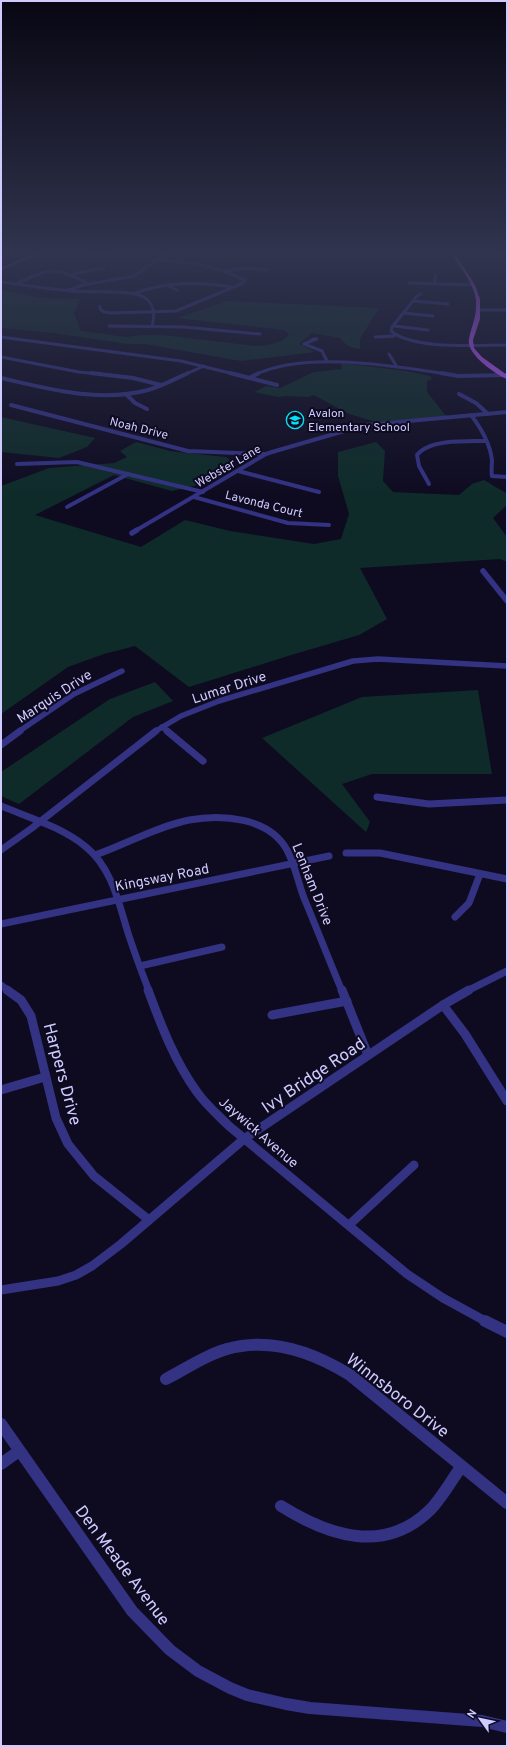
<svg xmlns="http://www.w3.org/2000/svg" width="508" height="1747" font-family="Overpass,sans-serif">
<rect width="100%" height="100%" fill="#0e0b21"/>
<g fill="#0e2b29">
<path d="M 1,290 L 41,298 L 81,299 L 74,313 L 81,331 L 127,337 L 140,335 L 162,335 L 256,346 C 268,345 280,344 289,335 L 286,331 L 276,329 L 177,318 L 228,301 L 379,308 L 360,339 L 360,349 C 351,348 346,346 340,338 L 312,333 L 299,344 L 315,352 L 241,361 L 145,344 L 128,344 L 54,333 L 1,328 Z"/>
<polygon points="341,363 407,371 430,376 432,379 427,381 427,392 446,416 376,422 349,414 314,395 308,397 286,396 278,397 254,392 266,386 280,388 314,372 342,369"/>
<polygon points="1,417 95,438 87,447 59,458 1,452"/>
<polygon points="136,442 170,451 226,457 235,464 198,485 172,491 114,475 35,515 141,547 185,520 230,531 314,544 341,539 349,514 338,476 338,452 376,442 385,451 383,481 393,492 459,495 472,484 484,480 506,493 507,494 507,505 493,518 507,537 507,562 500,559 360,568 387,619 359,635 288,656 189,687 135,646 104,654 68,667 1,714 1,486 49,468 114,463 127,457 120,451"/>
<polygon points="155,682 173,701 133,717 19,804 1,796 1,772 110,699"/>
<polygon points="478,690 492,774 372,774 342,784 370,822 366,832 262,738 362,697"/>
</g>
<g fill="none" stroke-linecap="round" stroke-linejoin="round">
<polyline stroke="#071f43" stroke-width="1" points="56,252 65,252"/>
<g stroke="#333283" stroke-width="3">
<polyline points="24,252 36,255"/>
<polyline points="66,252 199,264 223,271 245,280 241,284 176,311 111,313 104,312 100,309 100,306"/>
<polyline points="1,253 8,252"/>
<polyline points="224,271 246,268 267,270"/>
<polyline points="73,274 104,268"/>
<path d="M 1,282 C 24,285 47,289 71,291 C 89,293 129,289 144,297 C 155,304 155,315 152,327"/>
<polyline points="409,283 473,285"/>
<path d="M 16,284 C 47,269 57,265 88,284"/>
<polyline points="434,284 436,275"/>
<polyline points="166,285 177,290"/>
<polyline points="66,291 83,285 134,276 168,252"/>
<path d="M 133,294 C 166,281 198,282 232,287"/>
<path d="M 421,294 L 417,296 L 392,327 L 391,331 C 414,350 477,345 507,345"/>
<polyline points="413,301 448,304"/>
<polyline points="479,310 507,310"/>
<polyline points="403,313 433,316"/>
<polyline points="109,326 184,327 260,334"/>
<polyline points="394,326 428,330"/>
<polyline points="1,337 181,361 234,374"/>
<polyline points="375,337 394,336"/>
<polygon points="313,339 317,339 311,341"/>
<polyline points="304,344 322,351 327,361"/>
<polyline points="304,344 311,341"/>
<polyline points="389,354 397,367"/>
<polyline points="1,357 79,372 100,374"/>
<polyline points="186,374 204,366"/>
<path d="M 257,374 C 307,351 393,366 447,374"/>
</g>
<g stroke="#333283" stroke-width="4">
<polyline points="91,373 133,378 161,385"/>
<polyline points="230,373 277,385"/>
<polyline points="441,373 458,376 507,375"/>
<path d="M 1,378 C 49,389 99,403 148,390 C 162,386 175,379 188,373"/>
<polyline points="249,378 259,373"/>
<polyline points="126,394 135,403 147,409"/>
<polyline points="459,394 476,403 488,414"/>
<polyline points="11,405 188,451 264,454"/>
<path d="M 471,415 C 481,428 490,444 492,460 C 492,465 491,471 492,476 L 507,477"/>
<polyline points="17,464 77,462 203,492"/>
<polyline points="238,471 319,492"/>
<path d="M 429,484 L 419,466 L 417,455 C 429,439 467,441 486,441"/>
<polyline points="194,497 288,523 329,525"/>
<polyline points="67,507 128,474"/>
<polyline points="135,531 266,454 272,452 365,425 507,412"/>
</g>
<g stroke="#333283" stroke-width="5.5">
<polyline points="132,533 137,530"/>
<polyline points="483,571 507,601"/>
<polyline points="162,727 169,732"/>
<polyline points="18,732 74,694 122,671"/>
<polyline points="154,732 181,716 219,701 353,661 378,659 507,666"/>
</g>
<g stroke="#333283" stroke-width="7">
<polyline points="167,731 203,761"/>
<polyline points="1,745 20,731"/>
<polyline points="377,797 429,804 507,800"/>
<path d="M 1,806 C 30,818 62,827 86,847 C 113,869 119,905 129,936 C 135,954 142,973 149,991"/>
<polyline points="1,850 32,828 156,731"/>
<polyline points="346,853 380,853 507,879"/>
<path d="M 95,855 C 126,844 156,827 189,820 C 221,814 269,817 287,850 C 295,865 298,882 304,898 C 317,929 329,960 342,991"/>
<polyline points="455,917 469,903 480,874"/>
<polyline points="1,924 329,856"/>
<polyline points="140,966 222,947"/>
<polyline points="1,985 9,991"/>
<polyline points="467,991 507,971"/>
</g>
<g stroke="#333283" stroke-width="9">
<polyline points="7,990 21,1000 31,1016 56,1118 68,1144 94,1176 149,1220"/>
<path d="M 148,990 C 161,1025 175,1062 197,1092 C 206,1105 218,1115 229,1126 L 407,1274 L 443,1298 L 487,1322"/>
<polyline points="342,990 368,1055"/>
<polyline points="443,1005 465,1034 507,1101"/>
<polyline points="272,1015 347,1001"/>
<polyline points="1,1090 45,1077"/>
<polyline points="349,1225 414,1165"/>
<polyline points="1,1290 58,1281 76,1275 92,1266 121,1244 244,1139 443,1005 469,990"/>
</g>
<g stroke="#333283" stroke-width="12">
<polyline points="485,1321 507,1332"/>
<path d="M 166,1379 C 186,1369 205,1355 227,1349 C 270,1337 313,1352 350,1375 L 507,1503"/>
<polyline points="1,1424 132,1611 170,1650 198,1671 230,1688 247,1695 286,1704 310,1708 482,1721 507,1727"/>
<polyline points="1,1464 19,1451"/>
<path d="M 281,1506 C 329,1536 385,1555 431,1509 C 443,1496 451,1481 461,1467"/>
</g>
<g fill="#6262ff" fill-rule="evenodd">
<polygon points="47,252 52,252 25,260 1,270 1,268 23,258"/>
<polygon points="470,252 507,253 507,255 472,253"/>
</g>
<path fill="#ba52ff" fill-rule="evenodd" d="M 450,252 L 454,252 L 475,285 L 480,299 L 480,319 L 473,340 L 474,348 L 482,357 L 507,375 L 507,379 C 495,374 466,354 469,339 C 472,324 477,317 476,300 C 474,283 459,266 450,252 Z"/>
</g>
<linearGradient id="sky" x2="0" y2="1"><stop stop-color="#080612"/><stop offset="0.51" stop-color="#30344e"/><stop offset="1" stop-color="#30344e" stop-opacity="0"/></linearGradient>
<rect width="508" height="496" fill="url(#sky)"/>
<defs>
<symbol id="school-ring" viewBox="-11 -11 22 22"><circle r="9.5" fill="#0e0b21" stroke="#00e3f6" stroke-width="1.5"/><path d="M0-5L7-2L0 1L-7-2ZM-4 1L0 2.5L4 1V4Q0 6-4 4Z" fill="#00e3f6"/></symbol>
</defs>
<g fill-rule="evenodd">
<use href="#school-ring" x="285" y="410" width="20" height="20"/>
</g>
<g text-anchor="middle" stroke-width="4" stroke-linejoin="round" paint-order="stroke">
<g font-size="12" fill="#cfcbff" stroke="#0e0b21" text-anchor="start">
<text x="308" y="417">Avalon<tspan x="308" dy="14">Elementary School</tspan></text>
</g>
<g font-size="12" fill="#cfcbff" stroke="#0e0b21">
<text transform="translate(139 428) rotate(14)" y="4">Noah Drive</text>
<text transform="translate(228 466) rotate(-30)" y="4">Webster Lane</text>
<text transform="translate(264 504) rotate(14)" y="4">Lavonda Court</text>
</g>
<g font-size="14" fill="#cfcbff" stroke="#0e0b21">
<text transform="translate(229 687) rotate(-18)" y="5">Lumar Drive</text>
<text transform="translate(54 696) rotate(-33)" y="5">Marquis Drive</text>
<text transform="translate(162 877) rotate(-11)" y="5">Kingsway Road</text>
<text transform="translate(313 884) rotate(68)" y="5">Lenham Drive</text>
<text transform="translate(259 1132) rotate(41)" y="5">Jaywick Avenue</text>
</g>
<g font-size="17" fill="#cfcbff" stroke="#0e0b21">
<text transform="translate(63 1074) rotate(75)" y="6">Harpers Drive</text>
<text transform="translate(313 1075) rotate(-34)" y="6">Ivy Bridge Road</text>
<text transform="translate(398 1395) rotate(38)" y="6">Winnsboro Drive</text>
<text transform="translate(123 1565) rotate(53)" y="6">Den Meade Avenue</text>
</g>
</g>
<rect width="508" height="1747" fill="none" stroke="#cfcbff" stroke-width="4"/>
<g transform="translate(480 1719) rotate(303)" stroke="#0e0b21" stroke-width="3" paint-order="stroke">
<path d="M0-3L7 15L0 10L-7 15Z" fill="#cfcbff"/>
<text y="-6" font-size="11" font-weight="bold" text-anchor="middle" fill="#cfcbff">N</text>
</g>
</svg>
